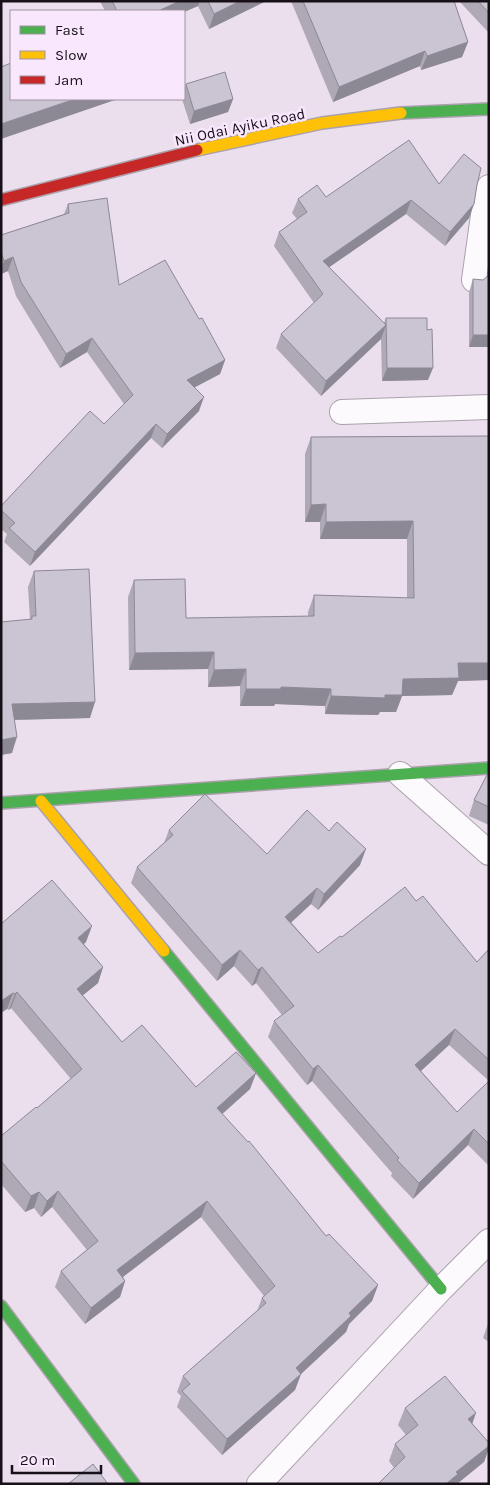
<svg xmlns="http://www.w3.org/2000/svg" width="490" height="1485" font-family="Karla,sans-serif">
<rect width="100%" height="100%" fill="#ebdfed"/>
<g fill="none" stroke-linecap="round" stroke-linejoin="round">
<defs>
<g id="street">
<polyline points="474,280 485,201 489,187"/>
<polyline points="342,412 489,407"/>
<polyline points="400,774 489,853"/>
<polyline points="259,1484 441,1289 489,1241"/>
</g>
<g id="fast">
<polyline points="401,113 489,109"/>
<polyline points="1,803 489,768"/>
<polyline points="164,951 441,1289"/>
<polyline points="1,1306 134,1484"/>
</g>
<g id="slow">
<polyline points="197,150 322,123 401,113"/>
<polyline points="41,801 164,951"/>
</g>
<polyline id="jam" points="1,200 197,150"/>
</defs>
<use href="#street" stroke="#aaa1ac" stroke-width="26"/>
<use href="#fast" stroke="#aaa1ac" stroke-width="14"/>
<use href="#slow" stroke="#aaa1ac" stroke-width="14"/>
<use href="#jam" stroke="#aaa1ac" stroke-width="14"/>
<use href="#street" stroke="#fcfafc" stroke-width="24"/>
<use href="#fast" stroke="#4caf50" stroke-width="11"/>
<use href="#slow" stroke="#ffc107" stroke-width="11"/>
<use href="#jam" stroke="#c62828" stroke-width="11"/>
</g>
<g fill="#aea9b5">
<polygon points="100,1 266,1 209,29 198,6 184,12 184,11 105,11"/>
<polygon points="291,1 454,1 468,42 462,57 421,70 420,66 333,102"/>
<polygon points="459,1 489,1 489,33"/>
<polygon points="186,84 233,99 228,112 190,124 182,99 184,99 184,90"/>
<polygon points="439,184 477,185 474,204 469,218 445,246 406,214 329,267 384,323 386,318 428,380 382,381 381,337 381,339 321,396 276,348 281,334 314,303 274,246 279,232 297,219 292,213 298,199 326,197"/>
<polygon points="68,204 119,285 199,319 225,360 220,374 195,387 199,411 162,448 151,438 30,566 4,542 7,534 1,529 1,506 104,424 124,404 87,352 60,368 16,296 8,271 1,274 1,235 64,214"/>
<polygon points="473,279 489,347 469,347 469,292"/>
<polygon points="489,436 489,680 458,681 452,695 402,696 396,712 380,712 378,715 325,714 325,706 275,704 274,706 240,706 240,686 208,687 208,669 129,670 128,597 134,580 186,618 308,616 308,612 314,595 407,598 407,539 320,539 320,522 305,522 305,454 311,437"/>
<polygon points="34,571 90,718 15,720 12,753 1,755 30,619 28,587"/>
<polygon points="489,771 489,825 469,816 474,800"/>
<polygon points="169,830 267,854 360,865 318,910 311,904 291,922 318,953 342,937 416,901 477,962 489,949 489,1081 449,1045 421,1071 457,1112 489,1081 489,1166 468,1145 413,1199 391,1176 392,1173 312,1081 307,1085 268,1037 274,1021 282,1015 256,983 252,986 234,966 217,981 131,883 137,867 164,843"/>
<polygon points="1,924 86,942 84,944 103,967 98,983 83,995 122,1042 196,1087 256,1073 250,1089 222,1114 326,1236 378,1285 372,1301 349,1324 346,1332 301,1374 295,1390 222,1455 177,1407 181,1396 177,1392 183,1376 257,1311 262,1298 264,1296 201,1217 123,1277 125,1281 120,1297 85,1324 55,1287 61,1271 87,1250 52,1207 41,1217 34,1208 25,1212 1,1184 1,1136 37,1108 71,1079 11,1008 9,1010 7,1009"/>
<polygon points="489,1321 489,1342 483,1338"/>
<polygon points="405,1408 472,1423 489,1443 489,1448 484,1462 394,1468 389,1461 395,1444 406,1435 398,1425"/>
</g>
<g fill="#8d8994">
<polygon points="180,1 200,1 198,6 184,12 184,11 158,11"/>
<polygon points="240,1 266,1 209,29 214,14"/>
<polygon points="468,42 462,57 421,70 427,56"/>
<polygon points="425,51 420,66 333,102 339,87"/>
<polygon points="75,99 115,99 115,100 1,139 1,124"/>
<polygon points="233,99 228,112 190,124 194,111"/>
<polygon points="411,200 406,214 318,275 323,261"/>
<polygon points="474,204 469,218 445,246 450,232"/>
<polygon points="13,257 8,271 1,274 1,268 4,261"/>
<polygon points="386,325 381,339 321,396 326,381"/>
<polygon points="473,335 489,335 489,347 469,347"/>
<polygon points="92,338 87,352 60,368 66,354"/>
<polygon points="225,360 220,374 182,394 187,380"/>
<polygon points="387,368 433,368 428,380 382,381"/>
<polygon points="204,397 199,411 162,448 167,434"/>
<polygon points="156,424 151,438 30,566 35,552"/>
<polygon points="326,504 320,522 305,522 311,505"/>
<polygon points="413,521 407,539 320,539 326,522"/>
<polygon points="214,652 208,669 129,670 135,653"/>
<polygon points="458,663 489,663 489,680 458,681 452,695 402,696 396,712 380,712 378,715 325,714 331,696 385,695 403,679"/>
<polygon points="246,669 240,686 208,687 214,670"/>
<polygon points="281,687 331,689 325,706 275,704 274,706 240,706 246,689"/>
<polygon points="95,702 90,718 6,720 12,704"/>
<polygon points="17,737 12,753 1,755 1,740"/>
<polygon points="366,849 360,865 318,910 324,894"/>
<polygon points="317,888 311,904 280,933 285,917"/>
<polygon points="92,926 86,942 72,954 78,938"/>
<polygon points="240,950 234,966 217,981 222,965"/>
<polygon points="103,967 98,983 71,1005 77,989"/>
<polygon points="262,967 256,983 252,986 258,970"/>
<polygon points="17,992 11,1008 9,1010 15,994"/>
<polygon points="13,993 7,1009 1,1013 1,1001"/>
<polygon points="455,1029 449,1045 410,1081 415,1065"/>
<polygon points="318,1065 312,1081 307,1085 313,1069"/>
<polygon points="256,1073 250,1089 211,1124 217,1108"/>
<polygon points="474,1129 468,1145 413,1199 419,1183"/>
<polygon points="58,1191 52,1207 41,1217 47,1201"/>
<polygon points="39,1192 34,1208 25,1212 31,1196"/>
<polygon points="207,1201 201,1217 111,1286 117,1270"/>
<polygon points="125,1281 120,1297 85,1324 91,1308"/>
<polygon points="378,1285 372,1301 349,1324 346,1332 301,1374 295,1390 222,1455 227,1439 349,1313"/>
<polygon points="476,1413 470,1430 468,1419"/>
<polygon points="489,1446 489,1448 484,1462 457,1484 446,1484 456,1472"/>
</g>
<g fill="#cac4d3" stroke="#8d8994">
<polygon points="112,1 180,1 158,11 117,11"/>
<polygon points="208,1 240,1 214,14"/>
<polygon points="303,1 454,1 468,42 427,56 425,51 339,87"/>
<polygon points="478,1 489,1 489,13"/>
<polygon points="11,63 11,99 75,99 1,124 1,67"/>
<polygon points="225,72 233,99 194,111 186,84"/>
<polygon points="409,140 439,184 464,154 481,168 477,185 474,204 450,232 411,200 323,261 386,325 326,381 281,334 323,294 279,232 307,212 298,199 317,185 326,197"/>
<polygon points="107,198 119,285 165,260 199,319 202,318 225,360 187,380 204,397 167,434 156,424 35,552 9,528 15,523 1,510 1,506 90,411 104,424 133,395 92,338 66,354 21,282 13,257 4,261 1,252 1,235 69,213 68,204"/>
<polygon points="489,275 489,335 473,335 473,279 483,280"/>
<polygon points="386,318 427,318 427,330 432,329 433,368 387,368"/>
<polygon points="489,436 489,663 458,663 459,678 403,679 402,695 385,695 385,698 331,696 331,689 281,687 281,689 246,689 246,669 214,670 214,652 135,653 134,580 185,579 186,618 314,616 314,595 414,598 413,521 326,522 326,504 311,505 311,437"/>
<polygon points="89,569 95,702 12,704 17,737 1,740 1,622 32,619 32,616 36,616 34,571"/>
<polygon points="489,771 489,807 474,800"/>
<polygon points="205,794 267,854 307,810 329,831 337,822 366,849 324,894 317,888 285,917 318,953 340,936 342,937 405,887 416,901 423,896 477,962 489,949 489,1060 455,1029 415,1065 457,1112 489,1081 489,1144 474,1129 419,1183 397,1160 399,1158 318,1065 313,1069 274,1021 294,1006 262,967 258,970 240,950 222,965 137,867 173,835 169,830"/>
<polygon points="52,880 92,926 78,938 103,967 77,989 122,1042 142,1025 196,1087 236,1052 256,1073 217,1108 248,1142 249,1141 326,1236 329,1234 378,1285 349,1313 351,1316 296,1368 301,1374 227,1439 182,1391 190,1384 183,1376 266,1303 262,1298 275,1286 207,1201 117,1270 125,1281 91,1308 61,1271 98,1241 58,1191 47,1201 39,1192 31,1196 1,1161 1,1136 36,1107 37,1108 82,1069 17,992 15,994 13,993 1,1001 1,924"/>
<polygon points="445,1376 476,1413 468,1419 489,1443 489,1446 456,1472 458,1474 446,1484 378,1484 405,1457 395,1444 418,1425 405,1408"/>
<polygon points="93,1464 108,1484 68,1484"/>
</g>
<g text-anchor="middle" stroke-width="5" stroke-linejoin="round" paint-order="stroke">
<g font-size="15" fill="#171019" stroke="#f9e8fd">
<text transform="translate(240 127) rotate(-12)" y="5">Nii Odai Ayiku Road</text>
</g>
</g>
<rect width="490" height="1485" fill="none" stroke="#171019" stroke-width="5"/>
<rect x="10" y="10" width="175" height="90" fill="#f9e8fd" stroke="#9f92a2"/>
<rect x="20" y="26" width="25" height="8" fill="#4caf50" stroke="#9f92a2"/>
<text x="55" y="35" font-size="15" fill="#171019">Fast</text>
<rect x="20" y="51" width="25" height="8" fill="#ffc107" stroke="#9f92a2"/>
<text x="55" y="60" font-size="15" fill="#171019">Slow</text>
<rect x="20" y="76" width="25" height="8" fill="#c62828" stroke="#9f92a2"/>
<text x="55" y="85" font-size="15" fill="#171019">Jam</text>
<path d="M12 1465v8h89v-8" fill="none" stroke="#171019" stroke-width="2.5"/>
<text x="20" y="1465" font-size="15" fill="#171019" stroke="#f9e8fd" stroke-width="4" paint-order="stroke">20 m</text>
</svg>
